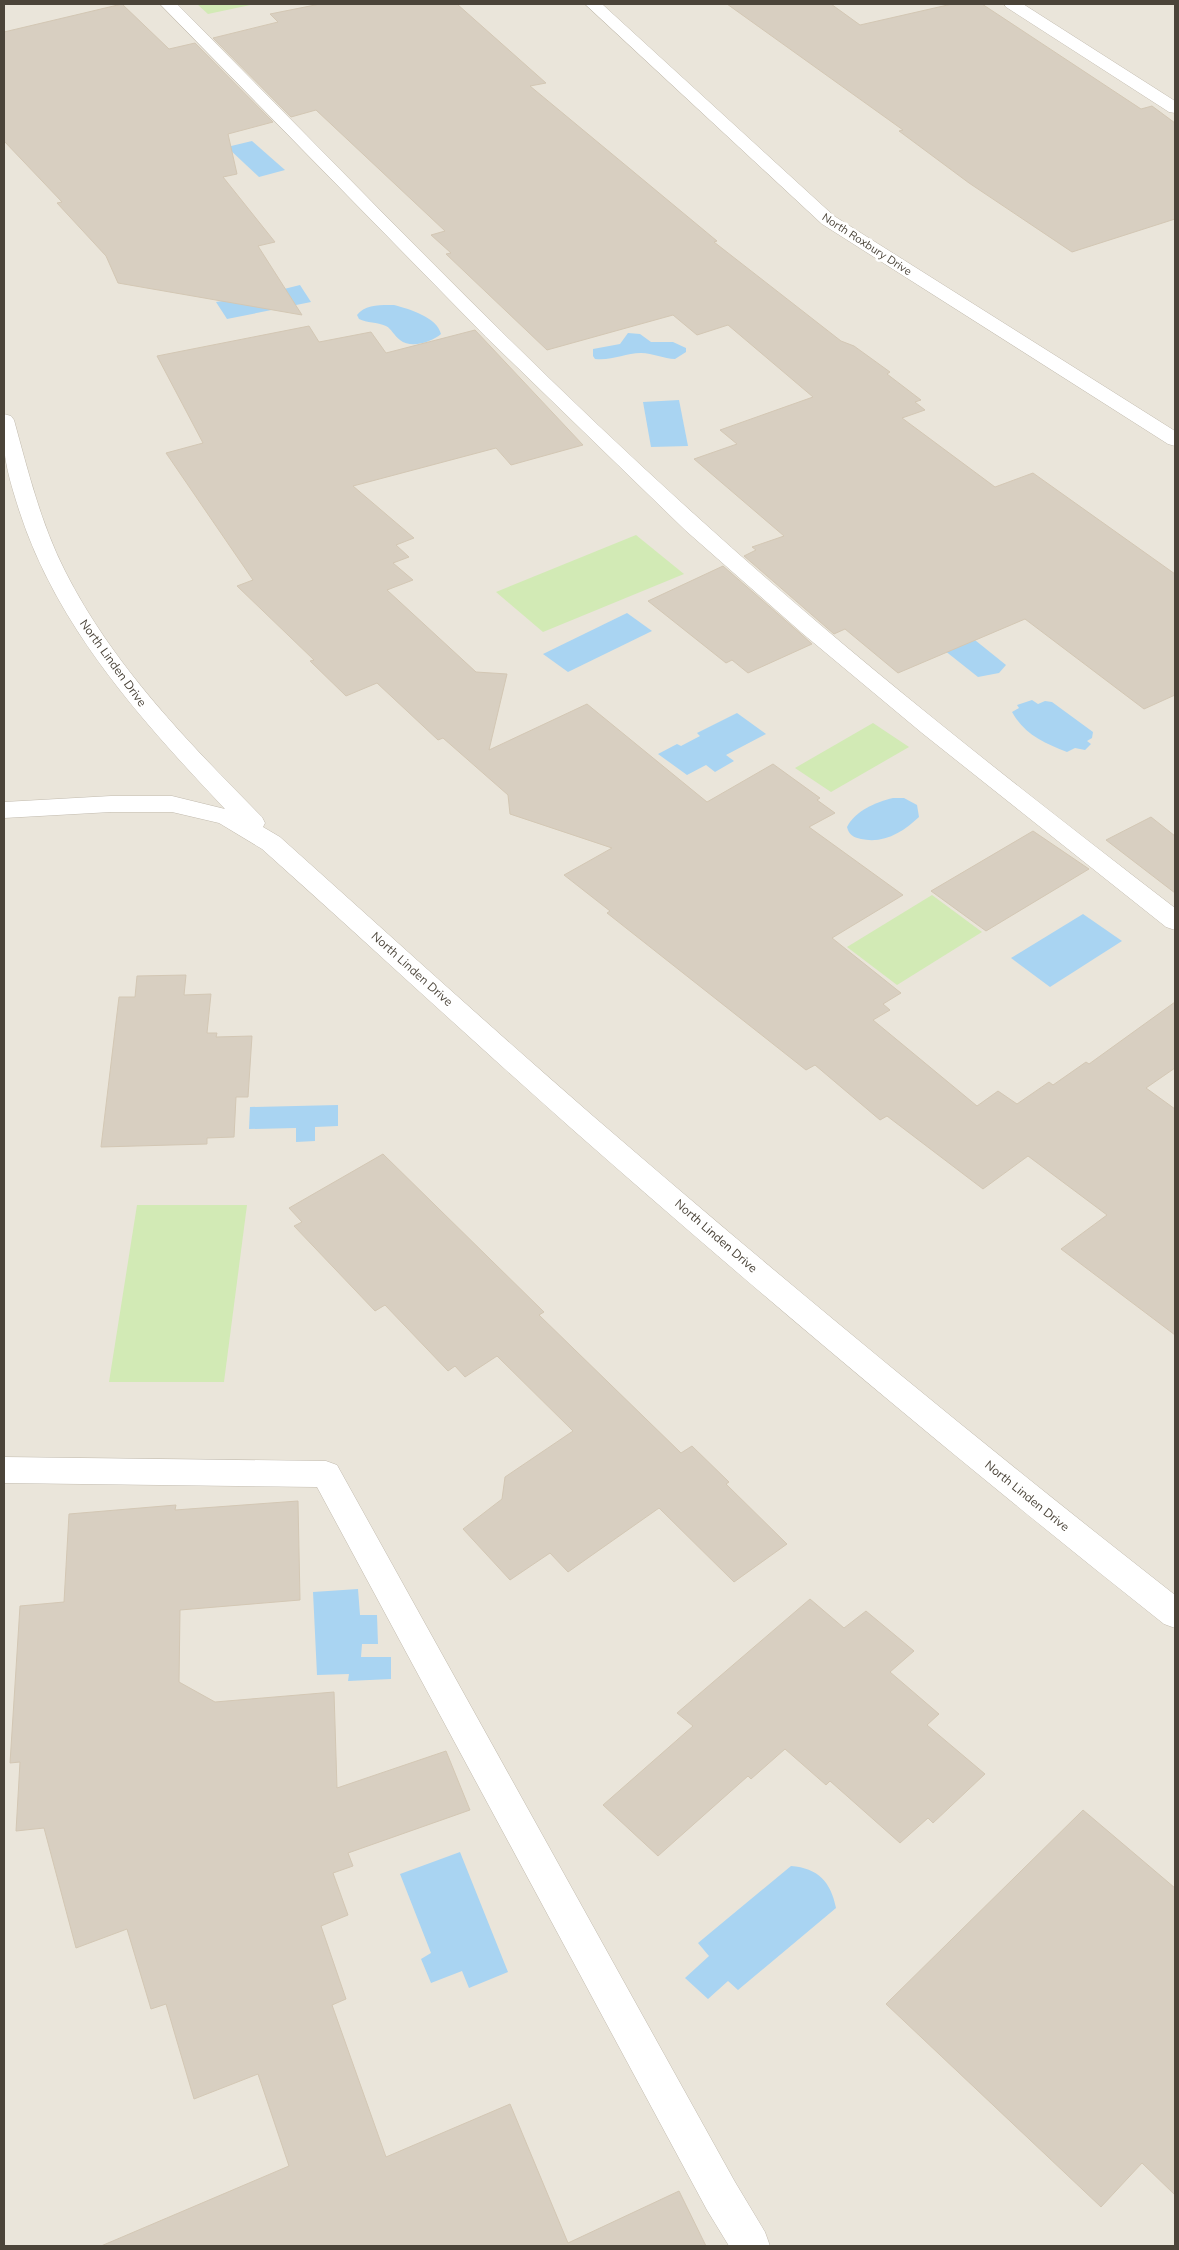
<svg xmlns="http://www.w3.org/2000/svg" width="1179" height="2250" font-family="Mulish,sans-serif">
<rect width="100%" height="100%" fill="#f6f3ec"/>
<rect fill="#eae5da" x="4" y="4" width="1171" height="2242"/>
<g fill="#d2eab5">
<polygon points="197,4 255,4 208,14"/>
<polygon points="636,535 684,574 543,632 496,592"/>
<polygon points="873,723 909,747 831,792 795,768"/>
<polygon points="932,895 982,932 897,985 847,947"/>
<polygon points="137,1205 247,1205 224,1382 109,1382"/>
</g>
<g fill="#a9d4f2">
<polygon points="252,141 285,170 259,177 227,147"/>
<polygon points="300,285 311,302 227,319 216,302 235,299 238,304 283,295 280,290"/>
<path d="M 394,305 C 409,309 437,317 441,334 C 432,342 411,349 400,340 C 394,336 392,329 386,326 C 377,322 367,323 359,319 L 357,315 C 365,304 382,305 394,305 Z"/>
<path d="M 628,333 L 640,334 L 651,342 L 673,342 L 686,348 L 686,352 L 675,359 C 664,359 653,353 641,353 C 625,353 612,361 595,359 L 593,356 L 593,349 L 620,344 Z"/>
<polygon points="679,400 688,446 651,447 643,402"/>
<polygon points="627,613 652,631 568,672 543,654"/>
<polygon points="950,620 1006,665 999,673 978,677 920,631"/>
<path d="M 1032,700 L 1038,704 L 1045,701 L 1052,702 L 1093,732 L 1092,738 L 1087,741 L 1091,744 L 1085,750 L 1075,748 L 1067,752 C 1044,743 1024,734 1012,712 L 1019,708 L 1017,705 Z"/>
<polygon points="737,713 766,734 726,755 734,761 715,772 706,765 687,775 658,754 677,744 681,746 700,736 697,733"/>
<path d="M 893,798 L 904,798 L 917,805 L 919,817 C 903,832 884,844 861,839 C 853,837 849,835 847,827 C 855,811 876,802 893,798 Z"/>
<polygon points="1083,914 1122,941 1050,987 1011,958"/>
<polygon points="338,1105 338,1126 315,1127 315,1141 296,1142 296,1128 249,1129 250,1107"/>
<polygon points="358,1589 360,1615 377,1615 378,1644 362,1644 361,1657 391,1657 391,1679 348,1681 349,1674 317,1675 313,1592"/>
<polygon points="460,1852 508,1972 469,1988 462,1971 431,1983 421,1959 431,1953 400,1874"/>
<path d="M 791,1866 C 818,1868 831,1882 836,1908 L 738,1990 L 728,1981 L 708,1999 L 685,1978 L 709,1956 L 698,1943 Z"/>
</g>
<g fill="#d8cfc1" stroke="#d3c7b4">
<polygon points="122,4 169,49 195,43 273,122 228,134 237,174 223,177 275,242 258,246 302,315 118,283 106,256 57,203 62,202 4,141 4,32"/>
<polygon points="320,4 457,4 546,83 530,86 717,241 714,242 841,341 854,346 890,372 887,374 921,400 915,402 925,410 902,418 995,487 1033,473 1175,574 1175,695 1144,709 1025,619 898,673 845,629 834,634 744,556 756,550 752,547 784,536 694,459 737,444 720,430 813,397 728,325 697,335 673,315 547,350 446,254 451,253 431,235 445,231 316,110 291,117 213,38 278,22 270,14"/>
<polygon points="727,4 831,4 860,25 952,4 982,4 1141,109 1152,106 1175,123 1175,219 1072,252 969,183 899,131 903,130"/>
<polygon points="309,326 319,342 371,332 386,353 475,330 583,445 511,465 496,448 353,486 414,538 396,545 409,557 393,563 413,580 387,590 476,672 507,674 489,750 587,704 707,802 773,764 820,798 817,800 835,813 809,827 903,895 832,938 901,993 883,1004 890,1010 873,1020 977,1106 998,1091 1017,1104 1049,1082 1053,1085 1086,1062 1089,1064 1175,1002 1175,1068 1146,1088 1175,1109 1175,1335 1061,1249 1107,1215 1028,1156 983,1189 887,1116 880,1120 815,1065 806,1070 607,913 610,911 564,875 612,848 510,814 508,795 443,738 438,740 377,683 346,696 310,661 314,660 237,586 253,580 166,453 203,443 157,356"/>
<polygon points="723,566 801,634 812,644 748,673 732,660 726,663 648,601"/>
<polygon points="1151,817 1175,836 1175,893 1106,840"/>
<polygon points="1033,831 1089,869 986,931 931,891"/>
<polygon points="186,975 184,995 211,994 207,1033 217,1033 216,1037 252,1036 248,1097 236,1097 234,1137 207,1138 207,1144 101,1147 119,997 135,997 137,976"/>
<polygon points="383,1154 544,1312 539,1315 681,1453 692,1446 729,1482 726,1484 787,1544 734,1582 659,1508 568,1572 550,1553 510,1580 463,1529 502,1499 505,1477 573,1431 497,1356 465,1377 455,1366 448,1371 385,1305 375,1311 294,1226 302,1222 289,1208"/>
<polygon points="298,1501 300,1600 180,1610 179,1682 215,1702 334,1692 337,1788 446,1751 470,1810 348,1853 353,1866 333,1873 348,1915 321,1926 346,1999 332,2005 386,2157 510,2104 568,2243 679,2191 706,2246 101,2246 289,2166 258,2074 194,2099 166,2004 151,2009 127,1929 76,1948 44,1828 16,1831 20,1762 10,1763 20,1606 64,1602 69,1514 176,1505 175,1510"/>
<polygon points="810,1599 844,1628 866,1611 914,1651 890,1672 939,1714 927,1725 985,1774 933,1823 928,1818 900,1843 830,1781 826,1785 785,1749 751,1779 748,1776 658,1856 603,1805 693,1726 677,1713"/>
<polygon points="1083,1810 1175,1888 1175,2195 1142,2163 1101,2207 886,2004"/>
</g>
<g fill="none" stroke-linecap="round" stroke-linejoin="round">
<defs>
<g id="service">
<path d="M 160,4 L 177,4 C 350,178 520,358 703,522 C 854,659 1014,784 1175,908 L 1175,930 L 1166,927 L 922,733 L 802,633 L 685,530 L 486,337 Z"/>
<polygon points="1004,4 1023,4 1175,101 1175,113 1169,112 1006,7"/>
<polygon points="4,1457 326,1461 337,1465 735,2182 765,2232 770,2246 729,2246 707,2210 317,1487 4,1483"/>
</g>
<g id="minor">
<polygon points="585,4 602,4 834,216 1175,431 1175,446 1168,444 822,224"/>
<path d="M 4,414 L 11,416 L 14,420 C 28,471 41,524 65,571 C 113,666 188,742 262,817 L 265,823 L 263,827 L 280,837 C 384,930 487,1024 593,1116 C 783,1280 977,1440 1175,1595 L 1175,1628 L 1164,1624 C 962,1464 765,1299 572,1129 C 468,1037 366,942 262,849 L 219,823 L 172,812 L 111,812 L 4,818 L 4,802 L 111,796 L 172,796 L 225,809 C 142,721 57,628 19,510 C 8,475 1,452 4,414 Z"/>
</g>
</defs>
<use href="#service" stroke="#c2bbae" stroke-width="1"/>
<use href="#minor" stroke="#c2bbae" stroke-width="1"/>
<use href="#service" fill="#fff" fill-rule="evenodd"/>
<use href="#minor" fill="#fff" fill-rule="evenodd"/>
</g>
<g text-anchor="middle" stroke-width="5" stroke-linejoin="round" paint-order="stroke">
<g font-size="11" fill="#4b4439" stroke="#fff">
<text transform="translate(867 244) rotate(33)" y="4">North Roxbury Drive</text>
</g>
<g font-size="12" fill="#4b4439" stroke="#fff">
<text transform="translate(113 663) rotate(54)" y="4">North Linden Drive</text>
<text transform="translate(412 969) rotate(42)" y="4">North Linden Drive</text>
<text transform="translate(716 1236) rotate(41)" y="4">North Linden Drive</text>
<text transform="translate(1027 1496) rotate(39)" y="4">North Linden Drive</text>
</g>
</g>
<rect width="1179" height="2250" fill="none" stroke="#4b4439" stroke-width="10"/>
</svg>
